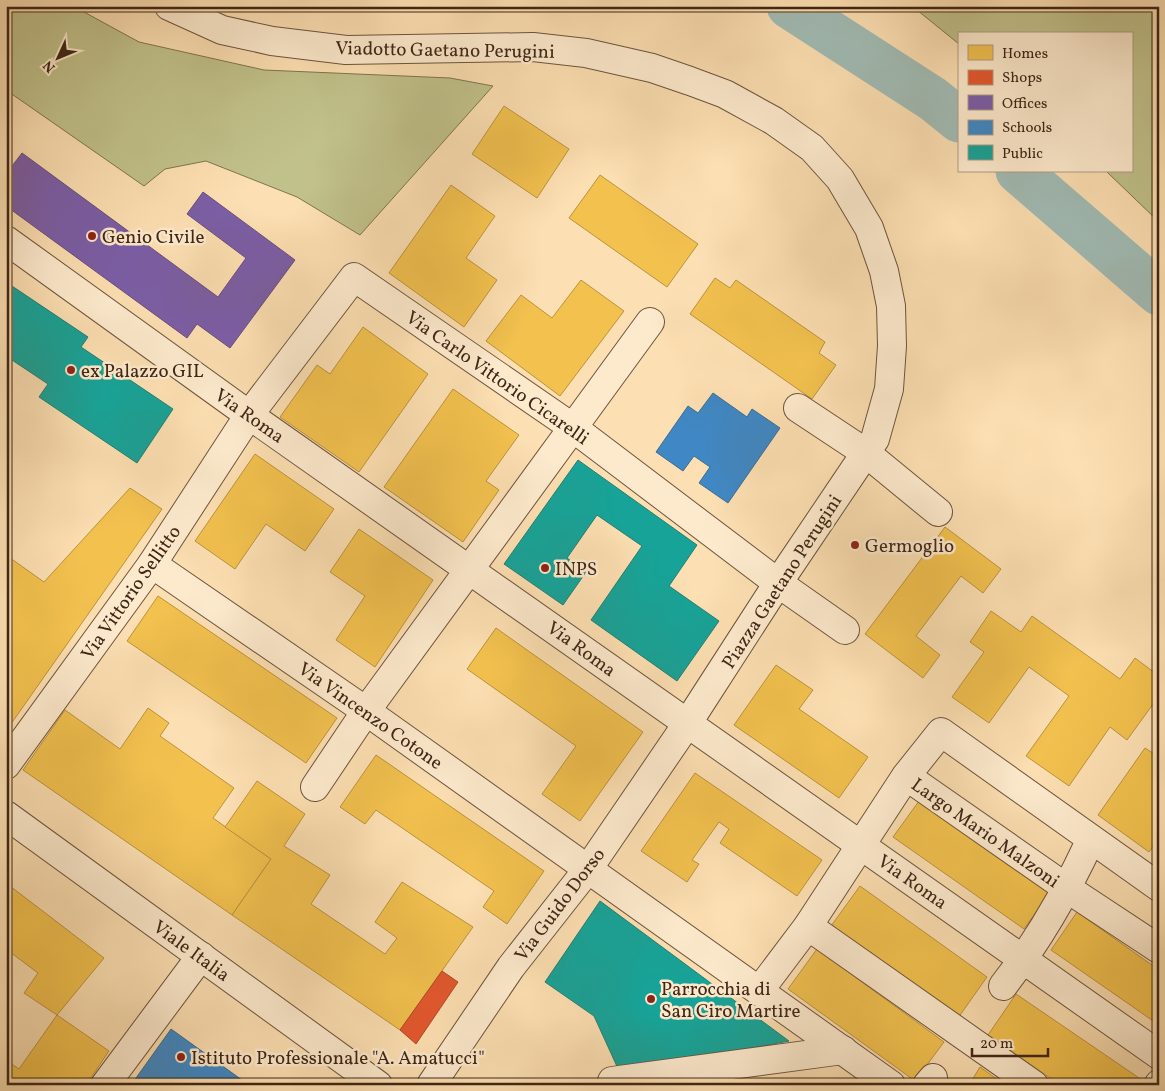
<svg xmlns="http://www.w3.org/2000/svg" width="1165" height="1091" font-family="Vollkorn,serif">
<rect width="100%" height="100%" fill="#fcdfb2"/>
<filter id="stains"><feTurbulence type="fractalNoise" baseFrequency=".004" numOctaves="4"/><feColorMatrix values="0 0 0 0 .2 0 0 0 0 .09 0 0 0 0 .02 0 0 0 .5 -.17"/></filter>
<radialGradient id="worn" r=".72"><stop offset=".6" stop-color="#630" stop-opacity="0"/><stop offset="1" stop-color="#630" stop-opacity=".3"/></radialGradient>
<g fill="#c1c18b" stroke="#807450">
<polygon points="6,6 73,6 139,42 264,70 450,78 493,86 360,235 297,197 206,161 165,169 144,186 6,90"/>
<polygon points="912,6 1159,6 1159,222 1106,171 1131,171 1131,34 959,34 959,44"/>
</g>
<g fill="#f2c14e" stroke="#bc923d">
<polygon points="504,106 569,149 537,198 472,154"/>
<polygon points="600,175 698,244 667,287 569,218"/>
<polygon points="451,185 495,216 466,258 497,280 464,327 389,273"/>
<polygon points="715,278 730,288 736,280 825,342 819,353 836,365 812,399 690,314"/>
<polygon points="581,280 624,311 560,396 486,341 521,295 552,318"/>
<polygon points="363,327 428,374 359,472 280,417 317,365 330,374"/>
<polygon points="453,389 519,435 486,481 499,490 463,542 384,487"/>
<polygon points="255,454 334,509 305,551 266,524 235,569 195,541"/>
<polygon points="130,488 162,509 6,731 6,555 44,582"/>
<polygon points="945,527 1001,569 983,593 961,576 916,636 940,655 923,678 865,634"/>
<polygon points="359,529 433,580 375,667 336,640 365,596 330,572"/>
<polygon points="158,596 337,718 306,763 127,641"/>
<polygon points="991,611 1021,632 1032,616 1120,679 1135,658 1159,676 1159,696 1127,740 1110,727 1069,786 1026,756 1069,696 1029,667 989,723 952,697 984,652 970,642"/>
<polygon points="496,628 643,732 580,821 542,794 576,746 467,669"/>
<polygon points="776,665 813,690 799,709 868,757 839,798 734,725"/>
<polygon points="148,708 169,723 160,736 234,788 213,818 271,859 232,915 23,770 65,710 120,749"/>
<polygon points="1145,748 1159,757 1159,838 1149,852 1098,815"/>
<polygon points="376,755 544,871 507,924 483,907 494,891 376,810 365,824 340,807"/>
<polygon points="695,773 822,860 797,896 720,843 729,829 719,822 692,860 699,864 687,882 641,851"/>
<polygon points="257,781 305,814 284,846 330,875 311,904 385,954 397,938 375,922 402,882 473,927 400,1030 232,915 271,859 225,827"/>
<polygon points="919,801 1050,892 1024,929 893,837"/>
<polygon points="10,886 104,958 57,1015 24,993 38,973 6,949 6,889"/>
<polygon points="860,886 987,977 958,1018 831,926"/>
<polygon points="1077,912 1159,970 1159,1025 1051,950"/>
<polygon points="817,949 944,1042 915,1081 788,989"/>
<polygon points="1016,994 1145,1082 1143,1085 1060,1085 988,1035"/>
<polygon points="57,1015 109,1051 86,1085 6,1085 6,1060 19,1069"/>
<polygon points="980,1067 1005,1085 969,1085"/>
</g>
<polygon fill="#e4572e" stroke="#b24827" points="442,971 458,982 416,1044 400,1030"/>
<polygon fill="#7b5ea7" stroke="#694d7c" points="22,153 218,297 246,258 187,214 203,192 295,260 230,348 197,324 187,338 6,206 6,174"/>
<g fill="#3f88c5" stroke="#3f6b90">
<polygon points="713,393 747,417 752,409 780,428 728,503 699,483 710,467 694,456 683,471 656,452 688,406 698,413"/>
<polygon points="171,1029 249,1085 131,1085"/>
</g>
<g fill="#17a398" stroke="#237e71">
<polygon points="6,282 88,337 81,347 173,409 137,463 39,397 48,384 6,356"/>
<polygon points="578,460 697,545 669,586 719,621 677,681 591,620 642,546 597,515 567,558 586,572 563,605 504,564"/>
<polygon points="600,901 789,1041 620,1073 594,1016 545,982"/>
</g>
<g fill="none" stroke-linecap="round" stroke-linejoin="round">
<g stroke="#a1bbb4" stroke-width="45">
<polyline points="789,6 933,99 959,120"/>
<polyline points="1018,171 1159,293"/>
</g>
<defs>
<g id="minor">
<polyline points="169,6 222,30 272,41 346,50 533,47 586,53 652,68 690,81 725,94 774,121 812,148 840,179 869,228 884,271 891,306 892,346 889,389 875,439 778,583 687,724 588,869 511,967 431,1085"/>
<polyline points="6,240 249,415 1159,1055"/>
<polyline points="798,408 866,453 938,512"/>
<polyline points="152,564 366,711 891,1085"/>
<polyline points="6,765 152,564 249,415 354,277 572,427 778,583 845,630"/>
<polyline points="906,776 1068,889 1159,949"/>
<polyline points="315,787 366,711 650,322"/>
<polyline points="6,815 378,1085"/>
<polyline points="808,926 1034,1085"/>
<path d="M 1003,986 C 1039,940 1067,891 1091,839"/>
<polyline points="759,991 808,926 906,776 941,732 1159,887"/>
<polyline points="612,1081 843,1050"/>
<polyline points="105,1085 201,956"/>
<polyline points="927,1085 933,1078"/>
<polyline points="1159,1085 1159,1084"/>
</g>
</defs>
<use href="#minor" stroke="#6e543d" stroke-width="30"/>
<use href="#minor" stroke="#fdeacd" stroke-width="28"/>
</g>
<g fill="#8f2418" stroke="#fdeacd" stroke-width="2">
<circle cx="92" cy="236" r="5"/>
<circle cx="71" cy="370" r="5"/>
<circle cx="855" cy="545" r="5"/>
<circle cx="545" cy="568" r="5"/>
<circle cx="651" cy="999" r="5"/>
<circle cx="181" cy="1057" r="5"/>
</g>
<g text-anchor="middle" stroke-width="5" stroke-linejoin="round" paint-order="stroke">
<g font-size="19" fill="#3f2616" stroke="#fdeacd">
<text transform="translate(445 49) rotate(1)" y="7">Viadotto Gaetano Perugini</text>
<text transform="translate(498 377) rotate(35)" y="7">Via Carlo Vittorio Cicarelli</text>
<text transform="translate(250 415) rotate(35)" y="7">Via Roma</text>
<text transform="translate(781 581) rotate(-57)" y="7">Piazza Gaetano Perugini</text>
<text transform="translate(130 592) rotate(-55)" y="7">Via Vittorio Sellitto</text>
<text transform="translate(582 648) rotate(36)" y="7">Via Roma</text>
<text transform="translate(371 715) rotate(35)" y="7">Via Vincenzo Cotone</text>
<text transform="translate(986 832) rotate(35)" y="7">Largo Mario Malzoni</text>
<text transform="translate(913 881) rotate(35)" y="7">Via Roma</text>
<text transform="translate(559 904) rotate(-53)" y="7">Via Guido Dorso</text>
<text transform="translate(192 950) rotate(36)" y="7">Viale Italia</text>
</g>
<g font-size="19" fill="#3f2616" stroke="#fdeacd" text-anchor="start">
<text x="102" y="243">Genio Civile</text>
<text x="81" y="377">ex Palazzo GIL</text>
<text x="865" y="552">Germoglio</text>
<text x="555" y="575">INPS</text>
<text x="661" y="995">Parrocchia di<tspan x="661" dy="22">San Ciro Martire</tspan></text>
<text x="191" y="1064">Istituto Professionale "A. Amatucci"</text>
</g>
</g>
<rect width="1165" height="1091" fill="none" stroke="#fcdfb2" stroke-width="25"/>
<rect x="8" y="8" width="1150" height="1076" fill="none" stroke="#3f2616" stroke-width="2.5"/>
<rect x="12" y="12" width="1140" height="1066" fill="none" stroke="#3f2616"/>
<rect x="958" y="32" width="175" height="140" fill="#fdeacd" stroke="#b19c84"/>
<rect x="968" y="45" width="25" height="15" fill="#f2c14e" stroke="#b19c84"/>
<text x="1002" y="58" font-size="15" fill="#3f2616">Homes</text>
<rect x="968" y="70" width="25" height="15" fill="#e4572e" stroke="#b19c84"/>
<text x="1002" y="82" font-size="15" fill="#3f2616">Shops</text>
<rect x="968" y="95" width="25" height="15" fill="#7b5ea7" stroke="#b19c84"/>
<text x="1002" y="108" font-size="15" fill="#3f2616">Offices</text>
<rect x="968" y="120" width="25" height="15" fill="#3f88c5" stroke="#b19c84"/>
<text x="1002" y="132" font-size="15" fill="#3f2616">Schools</text>
<rect x="968" y="145" width="25" height="15" fill="#17a398" stroke="#b19c84"/>
<text x="1002" y="158" font-size="15" fill="#3f2616">Public</text>
<g transform="translate(58 58) rotate(226)" stroke="#fdeacd" stroke-width="4" paint-order="stroke">
<path d="M0-4L9 19L0 12L-9 19Z" fill="#3f2616"/>
<text y="-8" font-size="14" font-weight="bold" text-anchor="middle" fill="#3f2616">N</text>
</g>
<path d="M972 1048v8h76v-8" fill="none" stroke="#3f2616" stroke-width="2.5"/>
<text x="980" y="1048" font-size="15" fill="#3f2616" stroke="#fdeacd" stroke-width="4" paint-order="stroke">20 m</text>
<rect width="100%" height="100%" filter="url(#stains)"/>
<rect width="100%" height="100%" fill="url(#worn)"/>
</svg>
